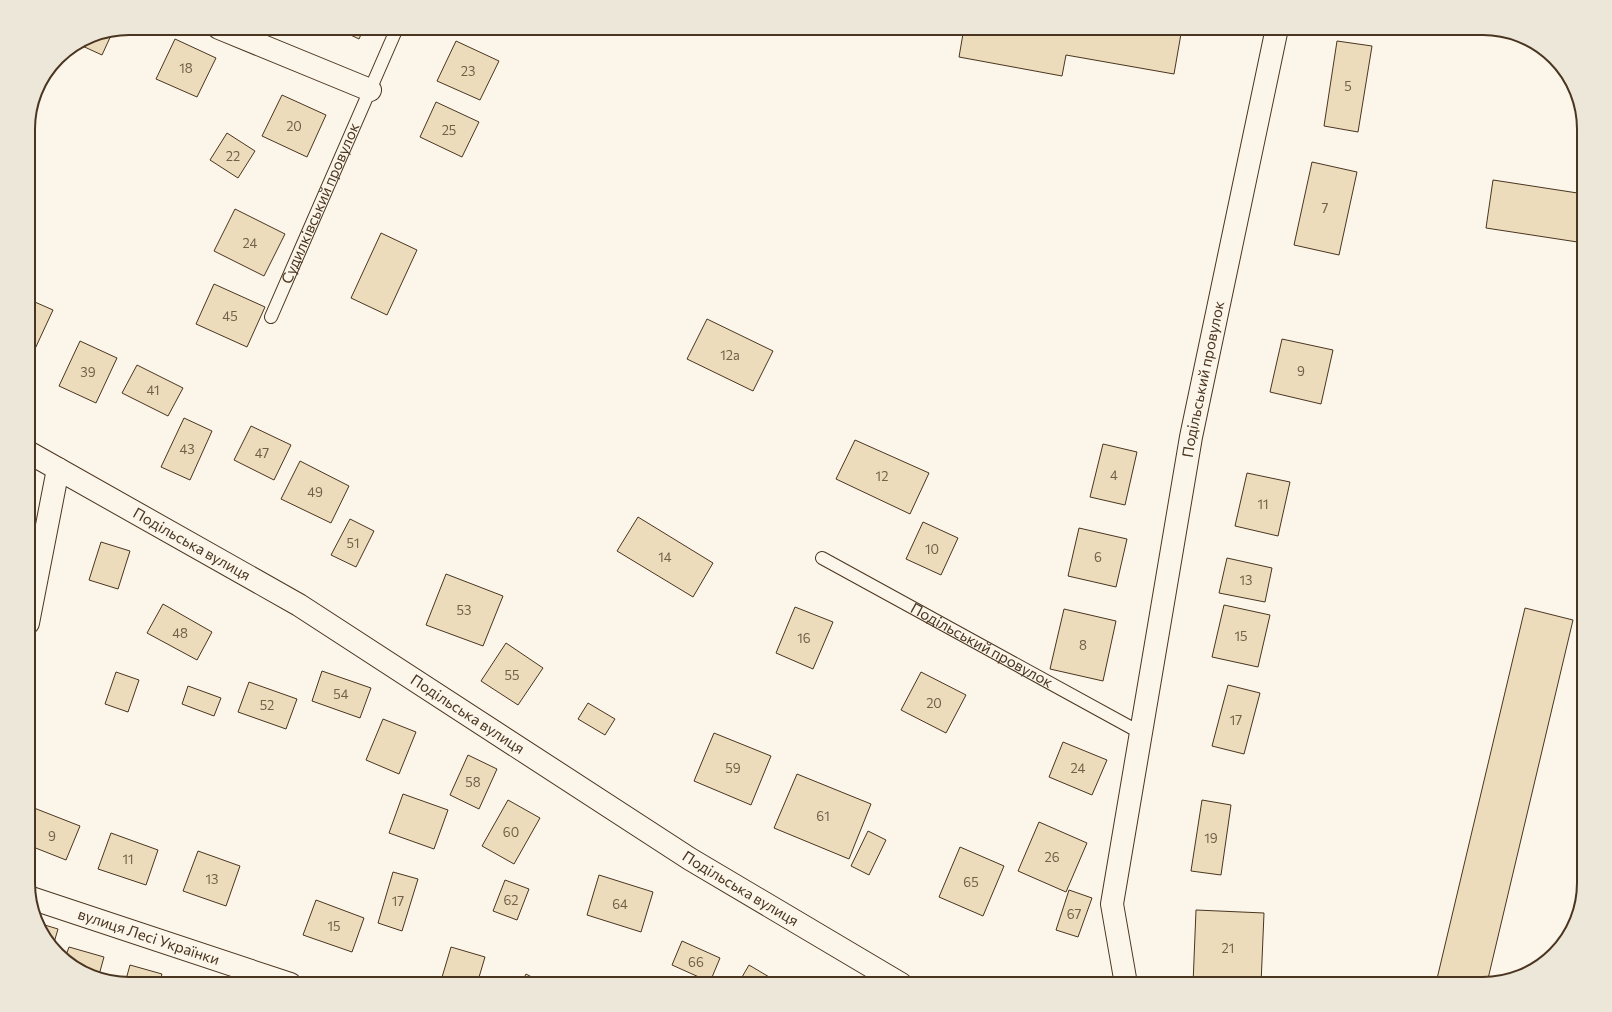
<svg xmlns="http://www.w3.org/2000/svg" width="1612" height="1012" font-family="Commissioner,sans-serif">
<rect width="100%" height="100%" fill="#fbf6e9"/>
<g fill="#ecdcbc" stroke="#4a3520">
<polygon points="336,28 364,28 359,39"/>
<polygon points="964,28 1182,28 1174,74 1066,55 1062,76 959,57"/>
<polygon points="113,31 102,55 78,44 91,36"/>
<polygon points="175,39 216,58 197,97 156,79"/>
<polygon points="456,41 499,61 480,100 437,81"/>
<polygon points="1337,41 1372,46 1358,132 1324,126"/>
<polygon points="282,95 326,115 307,157 262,136"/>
<polygon points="436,102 479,122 462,157 420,137"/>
<polygon points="227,133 255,151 238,178 210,160"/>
<polygon points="1312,162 1357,172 1339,255 1294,245"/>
<polygon points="1493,180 1584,194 1584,243 1486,228"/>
<polygon points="235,209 285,234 264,276 214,251"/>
<polygon points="381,233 417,250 387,315 351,298"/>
<polygon points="214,284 265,307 247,347 196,324"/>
<polygon points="28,299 53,310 34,351 28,349"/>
<polygon points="707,319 773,351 753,391 687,359"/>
<polygon points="1282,339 1333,350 1321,404 1270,392"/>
<polygon points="80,341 117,358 96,403 59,386"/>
<polygon points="137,365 183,388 168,416 122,393"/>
<polygon points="184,418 212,431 190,480 161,467"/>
<polygon points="251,426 291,445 274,480 234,460"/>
<polygon points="855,440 929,473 910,514 836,479"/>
<polygon points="1103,444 1137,452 1125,505 1090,497"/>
<polygon points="300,461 349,486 331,523 281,499"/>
<polygon points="1247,473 1290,482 1278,536 1235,526"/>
<polygon points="638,517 713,563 693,597 617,551"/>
<polygon points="350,519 374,531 356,567 331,555"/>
<polygon points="923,522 958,538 941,575 906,559"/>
<polygon points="1079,528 1127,539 1116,587 1068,576"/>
<polygon points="101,542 130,551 118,589 89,580"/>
<polygon points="1227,558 1272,568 1265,602 1219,593"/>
<polygon points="446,574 503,596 483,646 426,625"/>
<polygon points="163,604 212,632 197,660 147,633"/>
<polygon points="1224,605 1270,615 1258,667 1212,657"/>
<polygon points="795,607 833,622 813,669 776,653"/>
<polygon points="1525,608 1573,620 1487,983 1436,983"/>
<polygon points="1064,609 1116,621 1103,681 1050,669"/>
<polygon points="506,643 543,668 518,705 481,681"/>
<polygon points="322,671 371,688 360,718 312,701"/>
<polygon points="116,672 139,680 128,712 105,704"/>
<polygon points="921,672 966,695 946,733 901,710"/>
<polygon points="249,682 297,699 286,729 238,712"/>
<polygon points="1228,685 1260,693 1244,754 1212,746"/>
<polygon points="188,686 221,698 214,716 182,704"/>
<polygon points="588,703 615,719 605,735 578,719"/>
<polygon points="383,719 416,732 399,774 366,760"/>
<polygon points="714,733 771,756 751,805 694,781"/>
<polygon points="1063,742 1107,760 1092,795 1049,777"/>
<polygon points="468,755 497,769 479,809 450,795"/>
<polygon points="797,774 871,804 849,859 774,828"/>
<polygon points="403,794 448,810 434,849 389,833"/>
<polygon points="508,800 540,818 514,864 482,846"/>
<polygon points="1202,800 1231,805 1221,875 1191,871"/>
<polygon points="34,808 80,826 66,860 28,845 28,823"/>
<polygon points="1039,822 1087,843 1066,892 1018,871"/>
<polygon points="868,831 886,840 869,875 851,866"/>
<polygon points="111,833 158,850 146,885 98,869"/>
<polygon points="960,847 1004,866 983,916 939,897"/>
<polygon points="198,851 240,866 226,906 183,891"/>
<polygon points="393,872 418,879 402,931 378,923"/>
<polygon points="599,875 653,892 641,932 587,915"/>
<polygon points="505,880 529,889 517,920 493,911"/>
<polygon points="1069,890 1092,898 1078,937 1056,930"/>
<polygon points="316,900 364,918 352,952 303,935"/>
<polygon points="1196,910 1264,913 1261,984 1193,984"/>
<polygon points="38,923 58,929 53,946 42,934"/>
<polygon points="682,941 720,958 710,982 672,965"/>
<polygon points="69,947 104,957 99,975 73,967 65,958"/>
<polygon points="451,947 485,957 477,984 440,984"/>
<polygon points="130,965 162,974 159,984 125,983"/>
<polygon points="749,965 781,984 738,984"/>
<polygon points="526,974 545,984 521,984"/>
</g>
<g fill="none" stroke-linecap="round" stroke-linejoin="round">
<defs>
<g id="service">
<path id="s1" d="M 271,317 L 397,28"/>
<path id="s2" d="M 822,558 L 1141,733"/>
</g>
<g id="minor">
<polyline points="219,28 370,90"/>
<path id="s3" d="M 28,452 L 299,605 L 690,859 L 901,984"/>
<polyline points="28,623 58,469"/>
<path id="s4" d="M 31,898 L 290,984"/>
<path id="s5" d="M 1126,984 L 1112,904 L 1191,437 L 1277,28"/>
</g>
</defs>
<use href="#service" stroke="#4a3520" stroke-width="14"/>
<use href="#minor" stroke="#4a3520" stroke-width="24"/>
<use href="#service" stroke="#fbf6e9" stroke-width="12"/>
<use href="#minor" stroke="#fbf6e9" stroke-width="22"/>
</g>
<g text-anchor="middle" stroke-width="3" stroke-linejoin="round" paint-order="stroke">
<g font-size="13" fill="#725f47">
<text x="186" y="73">18</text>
<text x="468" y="76">23</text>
<text x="1348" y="91">5</text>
<text x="294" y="131">20</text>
<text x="449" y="135">25</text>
<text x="233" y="161">22</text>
<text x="1325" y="213">7</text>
<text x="250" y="248">24</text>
<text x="230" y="321">45</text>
<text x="730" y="360">12а</text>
<text x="1301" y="376">9</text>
<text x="88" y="377">39</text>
<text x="153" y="395">41</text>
<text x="187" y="454">43</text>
<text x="262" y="458">47</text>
<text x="1114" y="480">4</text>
<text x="882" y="481">12</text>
<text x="315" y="497">49</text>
<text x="1263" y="509">11</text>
<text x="353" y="548">51</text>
<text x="932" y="554">10</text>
<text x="665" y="562">14</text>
<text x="1098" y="562">6</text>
<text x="1246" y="585">13</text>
<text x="464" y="615">53</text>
<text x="180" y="638">48</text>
<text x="1241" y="641">15</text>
<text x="804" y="643">16</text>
<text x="1083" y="650">8</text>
<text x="512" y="680">55</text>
<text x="341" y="699">54</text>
<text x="934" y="708">20</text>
<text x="267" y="710">52</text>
<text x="1236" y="725">17</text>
<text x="733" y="773">59</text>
<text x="1078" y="773">24</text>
<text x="473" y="787">58</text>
<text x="823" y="821">61</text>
<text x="511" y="837">60</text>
<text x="52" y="841">9</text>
<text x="1211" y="843">19</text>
<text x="1052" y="862">26</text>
<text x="128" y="864">11</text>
<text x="212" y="884">13</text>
<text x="971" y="887">65</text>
<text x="511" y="905">62</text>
<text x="398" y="906">17</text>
<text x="620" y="909">64</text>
<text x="1074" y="919">67</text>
<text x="334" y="931">15</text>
<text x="1228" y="953">21</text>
<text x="696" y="967">66</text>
</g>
<g font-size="15" fill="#4a3520" stroke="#fbf6e9">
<text dy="5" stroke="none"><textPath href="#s1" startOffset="124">Судилківський провулок</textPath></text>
<text dy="5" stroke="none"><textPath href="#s5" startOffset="614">Подільський провулок</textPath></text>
<text dy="5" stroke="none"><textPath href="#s3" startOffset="188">Подільська вулиця</textPath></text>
<text dy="5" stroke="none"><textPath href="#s2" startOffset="182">Подільський провулок</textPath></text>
<text dy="5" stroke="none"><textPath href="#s3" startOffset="512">Подільська вулиця</textPath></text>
<text dy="5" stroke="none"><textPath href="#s3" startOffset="836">Подільська вулиця</textPath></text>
<text dy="5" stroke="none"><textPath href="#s4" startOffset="124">вулиця Лесі Українки</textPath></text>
</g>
</g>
<path d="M0 0H1612V1012H0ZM129 35H1483A94 94 0 0 1 1577 129V883A94 94 0 0 1 1483 977H129A94 94 0 0 1 35 883V129A94 94 0 0 1 129 35Z" fill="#ede7d9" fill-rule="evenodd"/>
<path fill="none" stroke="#4a3520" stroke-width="2" d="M129 35H1483A94 94 0 0 1 1577 129V883A94 94 0 0 1 1483 977H129A94 94 0 0 1 35 883V129A94 94 0 0 1 129 35Z"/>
</svg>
